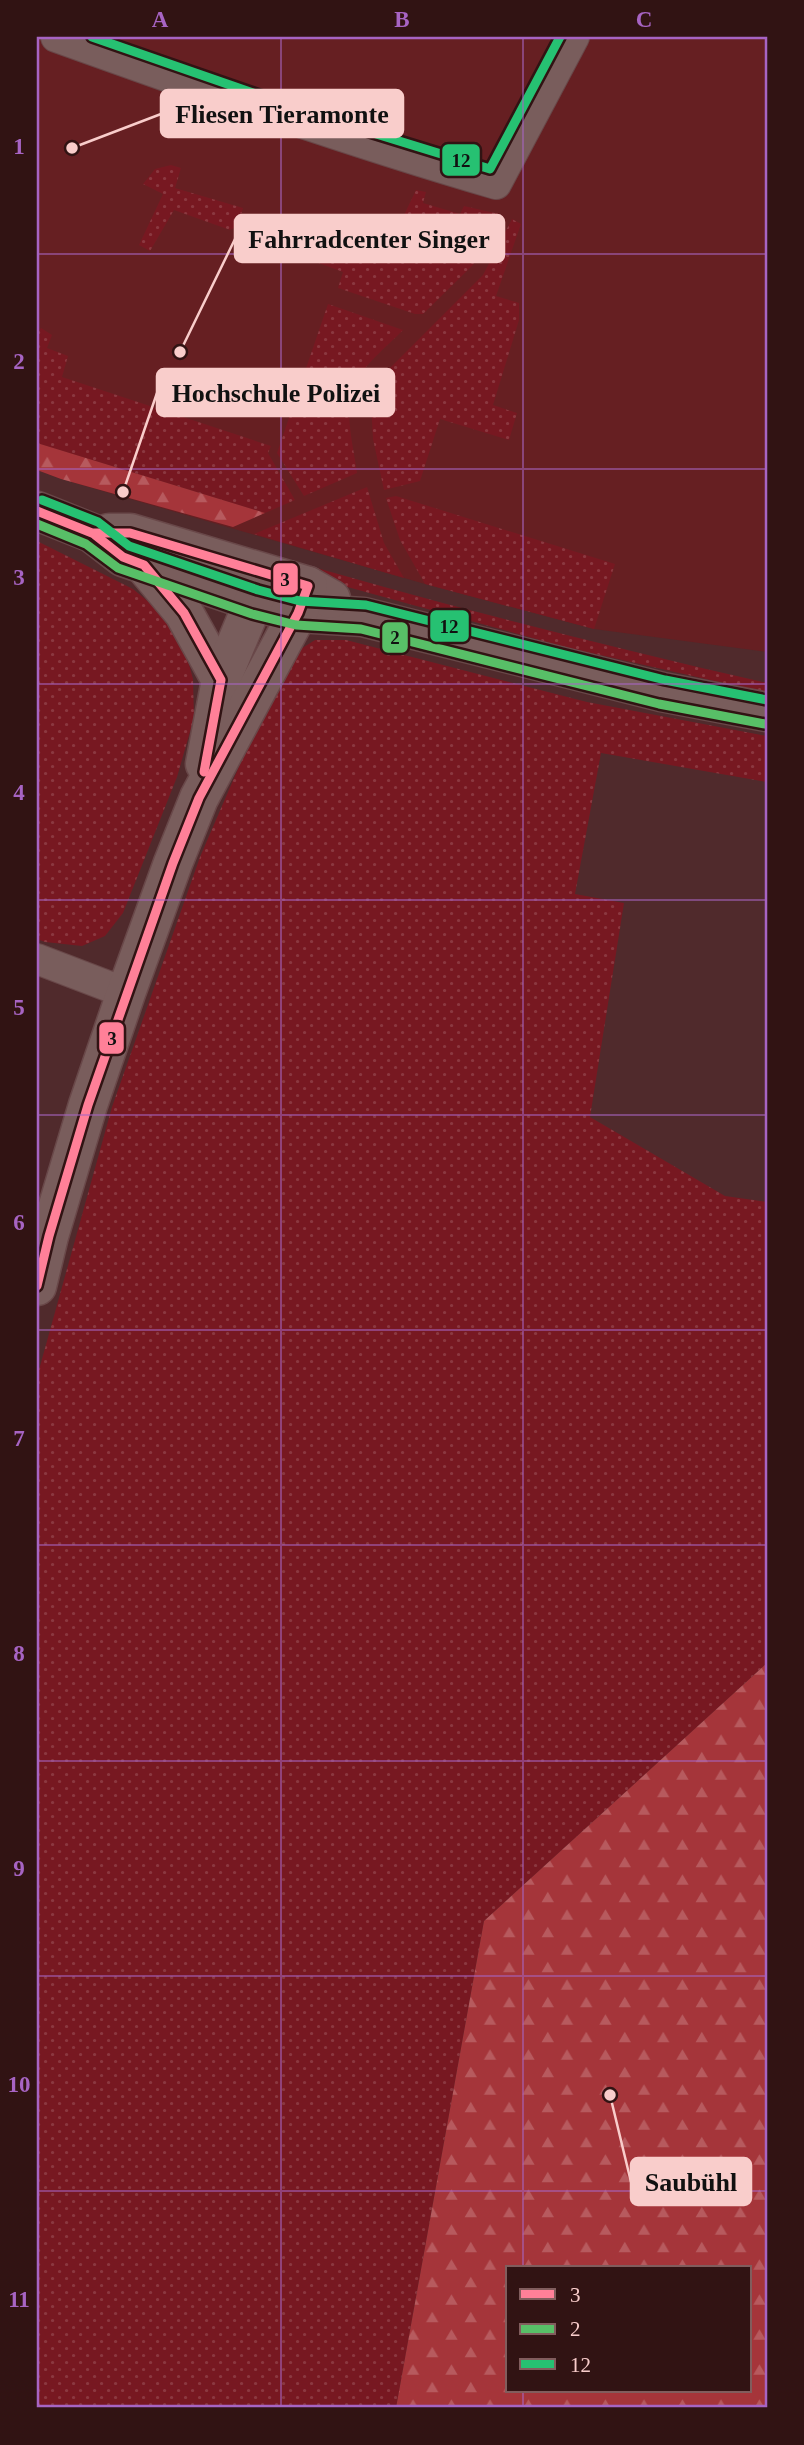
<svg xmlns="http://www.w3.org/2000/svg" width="804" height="2445" font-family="'Times New Roman',serif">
<defs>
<pattern id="grass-dots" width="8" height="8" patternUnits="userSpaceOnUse" patternTransform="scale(1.75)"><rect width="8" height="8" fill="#771821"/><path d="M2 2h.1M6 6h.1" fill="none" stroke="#8b3840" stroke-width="1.8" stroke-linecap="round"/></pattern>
<pattern id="forest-firs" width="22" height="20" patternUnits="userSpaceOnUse" patternTransform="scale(1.75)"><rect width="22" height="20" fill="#a5353a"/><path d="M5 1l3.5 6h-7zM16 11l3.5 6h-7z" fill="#b75a5e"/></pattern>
</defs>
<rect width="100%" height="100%" fill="#502a2c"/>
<polygon fill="#661f22" points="37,37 767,37 767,652 594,629 425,584 61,479 37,470"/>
<g fill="url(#grass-dots)">
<polygon points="171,165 181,168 175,188 243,208 238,226 230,230 174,210 150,251 139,245 163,194 143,184 155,169"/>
<polygon points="416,190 426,192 423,203 460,214 464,206 499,214 473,265 423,314 415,314 338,288 343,272 283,250 280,242 287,224 367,254 373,232 393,238"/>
<polygon points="512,219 521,224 496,296 519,303 519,320 493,405 517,413 509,440 440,419 420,481 384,490 373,439 371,402 373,391 387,371 483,275"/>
<path d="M 328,304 L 403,330 C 387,347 361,366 353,389 C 344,414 354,448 357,473 L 304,496 L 277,453 Z"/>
<polygon points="41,328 52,335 47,348 68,356 62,377 271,446 268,453 295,500 265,513 37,443 37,334"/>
<polygon points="367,487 384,543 404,578 254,534"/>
<polygon points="396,496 615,564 594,629 425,584 400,540 386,498"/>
<polygon points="37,541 133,589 162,613 184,646 193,679 194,718 177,777 123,913 105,936 82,946 45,942 37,939"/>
<path d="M 245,547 C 417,598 591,643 767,683 L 767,693 L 565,647 L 239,557 Z"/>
<polygon points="315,640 346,640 587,702 767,736 767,782 601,753 575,894 624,903 590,1117 725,1196 767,1202 767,1663 484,1921 396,2408 37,2408 37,1377 112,1107 200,857 281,669 296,652"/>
</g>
<g fill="url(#forest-firs)" fill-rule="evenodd">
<polygon points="37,443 265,513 233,527 61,479 37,470"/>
<path d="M 767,1663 L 767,2408 L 396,2408 L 484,1921 ZM 508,2268 L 750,2268 L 750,2391 L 508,2391 Z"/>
</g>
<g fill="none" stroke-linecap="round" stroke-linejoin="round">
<defs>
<g id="street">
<path d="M 56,37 C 201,89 348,141 496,184 L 574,37"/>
<polyline points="37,959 126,993"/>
</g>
<g id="secondary">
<polyline points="37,511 92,533 123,557 255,602 298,613 363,617 662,692 767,712"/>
<polyline points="109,533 130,533 308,586 331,599"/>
<polyline points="144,565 184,613 221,680"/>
<polyline points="205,764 221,680 263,579"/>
<polyline points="37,1286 49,1236 88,1105 126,993 173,863 199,798 298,613 308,586"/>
</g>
</defs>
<use href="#street" stroke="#694849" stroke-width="32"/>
<use href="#secondary" stroke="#694849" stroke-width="41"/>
<use href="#street" stroke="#795d5c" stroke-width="30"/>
<use href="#secondary" stroke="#795d5c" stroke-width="38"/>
<defs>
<g id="bus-1">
<polyline points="37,511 92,533 130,533 308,586 298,613 199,798 173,863 88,1105 49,1236 37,1286"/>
<polyline points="95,535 123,557 144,565 184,613 221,680 204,772"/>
</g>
<polyline id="bus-2" points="37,524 86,544 118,568 252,614 296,625 361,629 659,704 765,724"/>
<g id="bus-3">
<polyline points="92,37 334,121 490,169 560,37"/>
<polyline points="42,500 98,522 129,546 258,590 300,601 366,605 665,680 767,700"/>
</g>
</defs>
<use href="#bus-1" stroke="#311313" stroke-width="14"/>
<use href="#bus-2" stroke="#311313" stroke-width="14"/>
<use href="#bus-3" stroke="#311313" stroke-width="14"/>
<use href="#bus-1" stroke="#ff8098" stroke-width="9"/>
<use href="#bus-2" stroke="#58bf67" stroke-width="9"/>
<use href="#bus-3" stroke="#26c172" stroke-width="9"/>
</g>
<path fill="none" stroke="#a764c3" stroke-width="2" stroke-opacity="0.55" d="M 281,37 L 281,2408M 523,37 L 523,2268M 37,254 L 767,254M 37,469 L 767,469M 37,684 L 767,684M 37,900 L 767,900M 37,1115 L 767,1115M 37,1330 L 767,1330M 37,1545 L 767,1545M 37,1761 L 767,1761M 37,1976 L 767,1976M 37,2191 L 767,2191M 523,2391 L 523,2408"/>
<path fill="none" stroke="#f9cdcb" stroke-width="2.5" d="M72 148L161 114M180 352L235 239M123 492L157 393M610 2095L631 2182"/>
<g fill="#f9cdcb" stroke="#311313" stroke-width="2.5">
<circle cx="72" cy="148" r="7"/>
<circle cx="180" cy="352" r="7"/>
<circle cx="123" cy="492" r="7"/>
<circle cx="610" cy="2095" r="7"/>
</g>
<g fill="#f9cdcb" stroke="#f9cdcb" stroke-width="2.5">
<rect x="161" y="90" width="242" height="47" rx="7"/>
<rect x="235" y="215" width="269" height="47" rx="7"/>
<rect x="157" y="369" width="237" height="47" rx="7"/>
<rect x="631" y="2158" width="120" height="47" rx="7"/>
</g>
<g font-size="26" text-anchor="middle" font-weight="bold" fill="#111">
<text x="282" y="123">Fliesen Tieramonte</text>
<text x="369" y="248">Fahrradcenter Singer</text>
<text x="276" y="402">Hochschule Polizei</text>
<text x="691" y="2191">Saubühl</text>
</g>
<g stroke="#311313" stroke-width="2.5">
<rect x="441" y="143" width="40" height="34" rx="7" fill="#26c172"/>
<rect x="272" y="562" width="27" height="34" rx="7" fill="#ff8098"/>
<rect x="429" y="609" width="41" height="34" rx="7" fill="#26c172"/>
<rect x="381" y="621" width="28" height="33" rx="7" fill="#58bf67"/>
<rect x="98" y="1021" width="27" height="34" rx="7" fill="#ff8098"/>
</g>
<g font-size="19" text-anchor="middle" font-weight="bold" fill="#111">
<text x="461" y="167">12</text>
<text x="285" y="586">3</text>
<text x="449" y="633">12</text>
<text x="395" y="644">2</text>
<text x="112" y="1045">3</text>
</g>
<rect width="804" height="2445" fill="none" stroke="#311313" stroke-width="77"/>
<rect x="506" y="2266" width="245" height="126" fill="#311313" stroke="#815d5d" stroke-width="2"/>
<rect x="520" y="2289" width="35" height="10" fill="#ff8098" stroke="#815d5d" stroke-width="2"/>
<text x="570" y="2302" font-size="21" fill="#f9cdcb">3</text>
<rect x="520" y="2324" width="35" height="10" fill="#58bf67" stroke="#815d5d" stroke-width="2"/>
<text x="570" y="2336" font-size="21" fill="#f9cdcb">2</text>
<rect x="520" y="2359" width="35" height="10" fill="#26c172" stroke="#815d5d" stroke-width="2"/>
<text x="570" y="2372" font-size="21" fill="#f9cdcb">12</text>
<rect x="38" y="38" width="728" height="2368" fill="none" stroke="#a764c3" stroke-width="2.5"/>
<g font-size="23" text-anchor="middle" font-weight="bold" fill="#a764c3">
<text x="160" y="27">A</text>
<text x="402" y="27">B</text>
<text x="644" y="27">C</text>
<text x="19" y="154">1</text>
<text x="19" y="369">2</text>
<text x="19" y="585">3</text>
<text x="19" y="800">4</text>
<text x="19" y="1015">5</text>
<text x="19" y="1230">6</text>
<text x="19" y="1446">7</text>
<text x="19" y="1661">8</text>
<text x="19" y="1876">9</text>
<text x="19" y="2092">10</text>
<text x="19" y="2307">11</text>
</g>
</svg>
